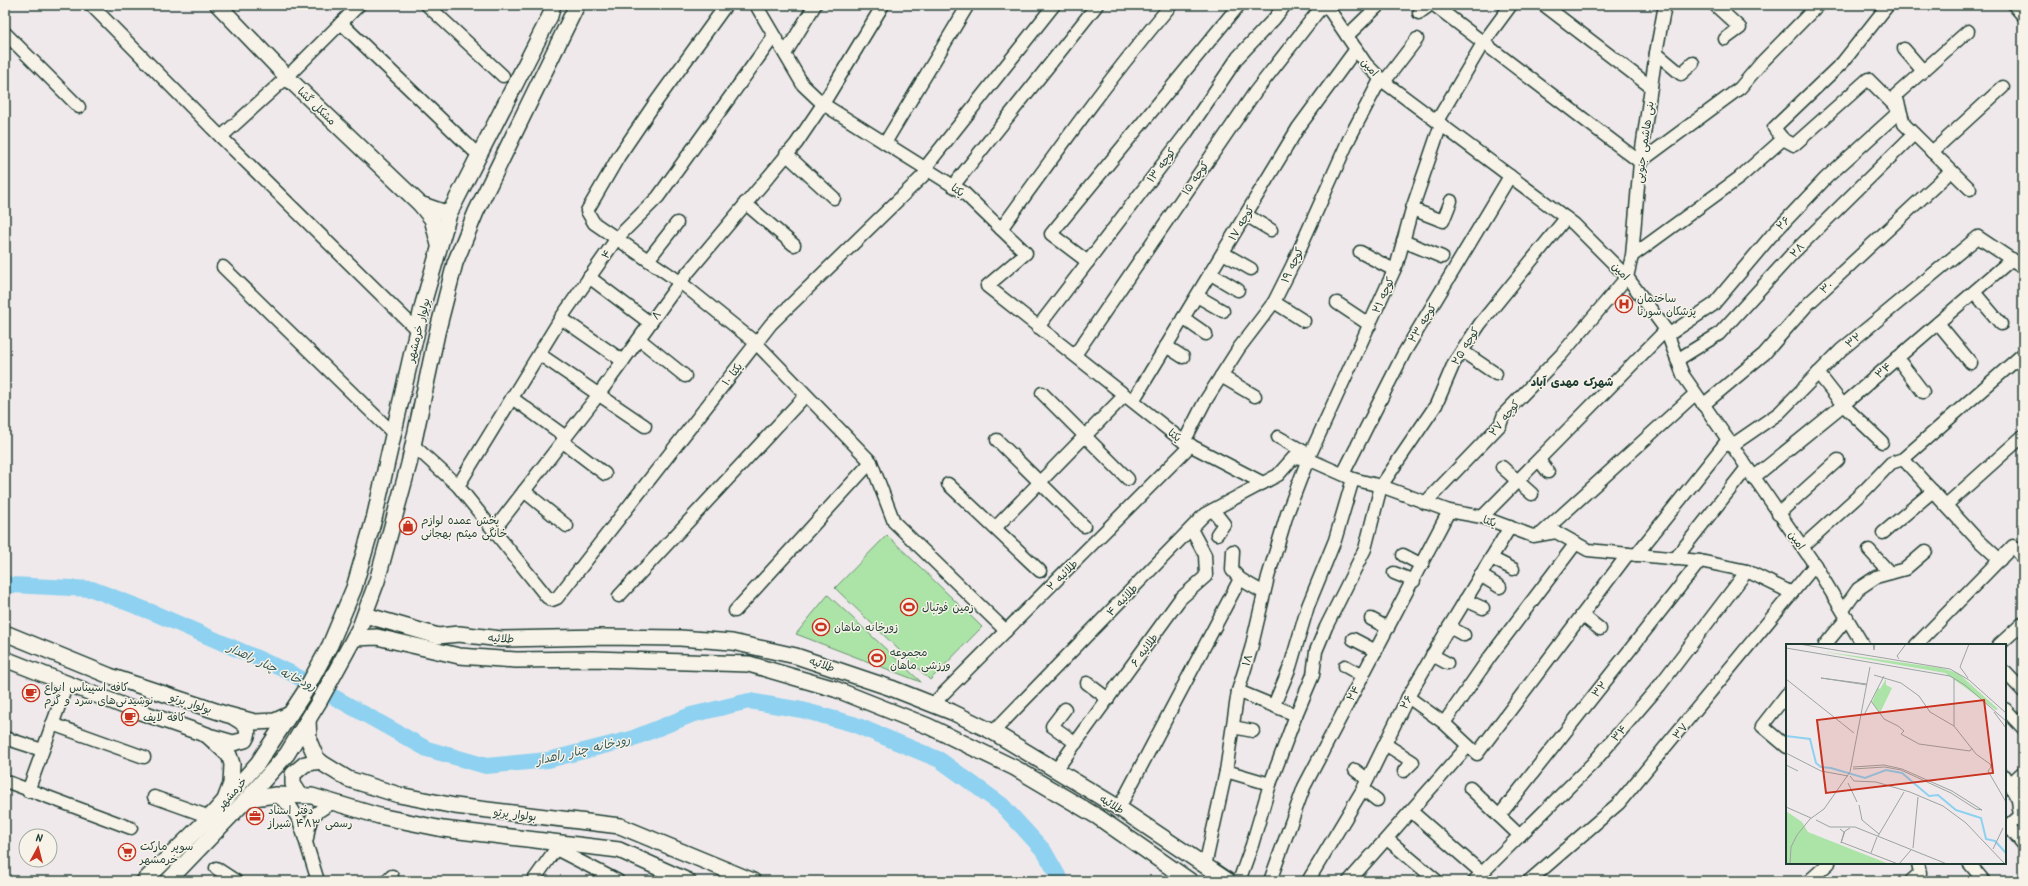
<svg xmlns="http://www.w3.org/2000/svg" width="2028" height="886" font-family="Kalam,'Playpen Sans Arabic',sans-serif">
<rect width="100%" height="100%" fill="#efe9eb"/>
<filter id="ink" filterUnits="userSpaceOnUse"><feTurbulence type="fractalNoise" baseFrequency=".025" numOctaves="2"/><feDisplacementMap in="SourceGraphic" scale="8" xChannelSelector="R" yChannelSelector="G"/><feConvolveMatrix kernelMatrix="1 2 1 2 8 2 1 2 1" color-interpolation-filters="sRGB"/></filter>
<g filter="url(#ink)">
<g fill="#ace4a8" stroke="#66906e">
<polygon points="887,535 982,627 930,680 835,588"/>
<polygon points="828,595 921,682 796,634"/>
</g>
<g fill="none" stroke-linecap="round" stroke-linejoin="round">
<polyline stroke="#8ed1f0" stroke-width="16" points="5,583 11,585 92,589 154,613 289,672 427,749 486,766 548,760 631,739 691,715 749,701 802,710 853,724 940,760 1002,805 1044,851 1061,881"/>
<defs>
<g id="minor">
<polyline points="91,5 221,137 417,330"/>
<polyline points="427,5 503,76"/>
<polyline points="726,5 653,106 619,156 587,211 594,223 680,282 756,343 871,462 894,522 1006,631"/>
<polyline points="756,5 803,85 823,104 963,192 1026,253 987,286 1184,442 1263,483"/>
<polyline points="1326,5 1366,64 1384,82 1574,224 1627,277 1666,330 1683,375 1815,565 1863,645"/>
<polyline points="1434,5 1640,162 1740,88 1763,61 1818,5"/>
<polyline points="1544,5 1651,87"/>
<polyline points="1715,5 1740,28 1725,39"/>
<polyline points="1419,13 1430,5"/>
<polyline points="341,23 473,150"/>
<polyline points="1968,31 1896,95 1904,124 1970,189"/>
<polyline points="5,33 79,107"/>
<polyline points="1347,36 1379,5"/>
<polyline points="1904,49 1923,71"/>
<polyline points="1656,53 1681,74 1693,63"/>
<polyline points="785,54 815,5"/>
<polyline points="1384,82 1417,39"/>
<polyline points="1437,121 1483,43 1511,5"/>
<polyline points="221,137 287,77 359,5"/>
<polyline points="885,143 968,5"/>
<polyline points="1932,152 2003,87"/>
<polyline points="786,154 834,198"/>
<polyline points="925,168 1054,5"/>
<polyline points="953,186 1097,5"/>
<polyline points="745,203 794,245"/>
<polyline points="1412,209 1443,221 1451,201"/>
<polyline points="1246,215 1271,230"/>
<path d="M 1001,229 C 1056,153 1110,77 1171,5"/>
<polyline points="1403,241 1442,257"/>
<polyline points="1360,252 1394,270"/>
<polyline points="1223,253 1251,269"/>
<polyline points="1632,256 1739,178 1783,139"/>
<polyline points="648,260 677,223"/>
<polyline points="1088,262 1051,234 1239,5"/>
<polyline points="223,267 393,433"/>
<polyline points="1211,274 1238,290"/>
<polyline points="589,277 650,323"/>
<polyline points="1974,292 2001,324"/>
<polyline points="1197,296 1223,311"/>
<polyline points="1274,302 1304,321"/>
<polyline points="1337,303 1370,325"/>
<polyline points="561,318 623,361"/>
<polyline points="1183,318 1206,334"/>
<polyline points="1938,323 1971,363"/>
<polyline points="1038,327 1185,135 1238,57 1274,19 1285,5"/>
<polyline points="1668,335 1713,305 1771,236 1826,178 1900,111 1868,79 1794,145 1783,139 1774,128 1843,62 1888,5"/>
<polyline points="639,339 685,376"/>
<polyline points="1166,346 1183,357"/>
<polyline points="1462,351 1496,374"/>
<polyline points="539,354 645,426"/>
<polyline points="1075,355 1255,92 1323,5"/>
<polyline points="1897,358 1923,392"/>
<polyline points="1677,360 1719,334 1792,254 1914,134"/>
<polyline points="1818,373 1843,405 1882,442"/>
<polyline points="1221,376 1255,396"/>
<polyline points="1042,393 1128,479"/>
<polyline points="512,398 566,437"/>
<polyline points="1133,401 1298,128 1356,49"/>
<polyline points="1703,405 1764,354 1808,304 1951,171"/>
<polyline points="1278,437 1310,455"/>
<polyline points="997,440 1084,526"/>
<polyline points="563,442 605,474"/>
<polyline points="1184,442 1204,403 1239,348 1274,302 1292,266 1350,137 1381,78"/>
<polyline points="413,445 458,486 547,597 552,600 557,598 771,324 929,170"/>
<polyline points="1731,446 1779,413 1841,350 1978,237 2023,267"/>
<polyline points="1903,459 1975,537 2000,560"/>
<polyline points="1539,460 1548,472"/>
<polyline points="1502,467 1532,494"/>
<polyline points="1343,474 1404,353 1510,176"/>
<polyline points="1753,478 1843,405 2012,259"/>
<polyline points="948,484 1040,571"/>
<polyline points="458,486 561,318 617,238 658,197 774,36"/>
<polyline points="524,491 567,526"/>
<polyline points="1425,503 1500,425 1504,414 1561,355 1627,277 1632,256 1640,162 1656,53 1665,5"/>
<polyline points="1946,505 2023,436"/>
<polyline points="1213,510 1224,524 1217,534"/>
<polyline points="1778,514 1838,460"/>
<polyline points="1482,517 1666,330"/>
<polyline points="995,528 1125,395"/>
<polyline points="494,530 599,394 680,282 796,144 823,104 883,5"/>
<polyline points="1883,533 1933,491"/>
<polyline points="1541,534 1695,394"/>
<polyline points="1802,547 1865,490 1891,463 1903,459 2023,354"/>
<polyline points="1869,550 1890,573"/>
<polyline points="1233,551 1232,570 1240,579"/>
<polyline points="1403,555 1422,565"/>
<polyline points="1636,555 1727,441"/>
<polyline points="1491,558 1513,569"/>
<polyline points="1675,559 1746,469"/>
<polyline points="1394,573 1414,581"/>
<polyline points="1480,575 1500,587"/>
<polyline points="619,596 805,396"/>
<polyline points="1465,600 1483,608"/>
<polyline points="1843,610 1858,589 1876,577 1905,569 1926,551"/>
<polyline points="735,611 871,462"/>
<polyline points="1582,615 1600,629"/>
<polyline points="1371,619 1388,628"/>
<polyline points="1449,627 1464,635"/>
<polyline points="1353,639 1376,651"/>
<polyline points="1825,645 1847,618"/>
<polyline points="1916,645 2013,546 2023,558"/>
<polyline points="1999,645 2023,623"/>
<polyline points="1432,655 1447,663"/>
<polyline points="1345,666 1363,676"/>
<polyline points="2005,672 2023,691"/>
<polyline points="1087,683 1108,699"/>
<polyline points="1238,691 1296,715"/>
<polyline points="1787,694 1762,726 1787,747"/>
<polyline points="1408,697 1444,723 1477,754 1628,554"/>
<polyline points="932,705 1191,445"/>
<polyline points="1274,705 1290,667 1308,606 1335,540 1353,479"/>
<polyline points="1065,709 1052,726 1076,743"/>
<polyline points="2005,709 2023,728"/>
<polyline points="1444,723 1489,658 1576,543"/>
<polyline points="52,724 144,757"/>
<polyline points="1233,727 1253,731"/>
<polyline points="993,732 1205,514 1278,475 1294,457 1308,459 1353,479 1381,486 1449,511 1482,517 1533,536 1556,532 1588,550 1700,561 1747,571 1792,593"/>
<polyline points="5,738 42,750"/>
<polyline points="1385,744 1413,762 1404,771"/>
<polyline points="1056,770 1180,599 1206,576 1205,555 1191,529"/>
<polyline points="1355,770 1367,779"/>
<polyline points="1226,771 1270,784"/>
<polyline points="2005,776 2018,800 2020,816 2005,829"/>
<polyline points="5,781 131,828"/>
<polyline points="2010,784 2023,772"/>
<polyline points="1470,788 1519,835"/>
<polyline points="1363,789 1377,800"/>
<polyline points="28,791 67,684"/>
<polyline points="276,795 291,807 299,820 318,881"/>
<polyline points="154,797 210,817"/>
<polyline points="1119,808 1240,579 1264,593"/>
<polyline points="1412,812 1482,873"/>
<polyline points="1499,816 1700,561"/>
<polyline points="2008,826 2023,844"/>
<path d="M 307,839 C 310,814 313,814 334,802"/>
<polyline points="1387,839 1437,881"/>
<polyline points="556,849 618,881"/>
<polyline points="1969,863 1984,881"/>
<polyline points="1205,866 1226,771 1238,691 1251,649 1268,577 1287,514 1308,459 1397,264 1412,209 1441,124"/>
<polyline points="216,868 236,881"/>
<polyline points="386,881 392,876"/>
<polyline points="533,881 560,843"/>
<polyline points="1239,881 1252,845 1270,784 1296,715 1313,675 1316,651 1326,627 1365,549 1381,486 1436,405 1454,363 1480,324 1566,218"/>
<polyline points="1270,881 1304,787 1449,511"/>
<polyline points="1308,881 1363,789 1408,697 1449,627 1510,527"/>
<polyline points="1349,881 1468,746"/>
<polyline points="1474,881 1593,763 1660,685 1747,571"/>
<polyline points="1529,881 1619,803 1815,565"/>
<polyline points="1809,881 1829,863"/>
<polyline points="1911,881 1920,873 1918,863"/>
</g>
<g id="major">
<polyline points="218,5 292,82 420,204"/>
<polyline points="439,245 432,219 420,204 449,214"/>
<polyline points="365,615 438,636 459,634 501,639 602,637 680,638 732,642 796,656 891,688 952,712 993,732 1119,808 1228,881"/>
<polyline points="5,633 110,676 225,714 255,722 275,721 290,714"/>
<polyline points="354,638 377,637 459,656 516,660 593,659 749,664 835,689 928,726 1015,768 1098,817 1190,881"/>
<polyline points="5,659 129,708 207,735 229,755 232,764 231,784 226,797"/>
<polyline points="308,720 309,741 317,760 348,779 399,795 455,806 620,826 753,881"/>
<path d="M 212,737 L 233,743 L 245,740 C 252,729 244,723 235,718"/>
<polyline points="300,795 293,784 293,774 305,764 320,761"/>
<polyline points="247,799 276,795 312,796 379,816 443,829 619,850 688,881"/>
<polyline points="144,881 210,817 258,763 304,693 330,645 354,588 374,519 423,304 449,214 550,16 553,5"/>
<polyline points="168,881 247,799 287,754 320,700 360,627 377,581 409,464 437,333 455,263 476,212 577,5"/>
</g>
<polyline id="highway" points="2017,5 2023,12"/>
</defs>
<use href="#minor" stroke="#1f3d34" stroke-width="15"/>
<use href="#major" stroke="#1f3d34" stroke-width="18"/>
<use href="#highway" stroke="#1f3d34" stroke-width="20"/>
<use href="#minor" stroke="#f7f3e8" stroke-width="12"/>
<use href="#major" stroke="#f7f3e8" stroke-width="15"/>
<use href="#highway" stroke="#f7f3e8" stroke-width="17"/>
</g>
</g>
<defs>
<symbol id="hospital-ring" viewBox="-11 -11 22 22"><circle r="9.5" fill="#f7f3e8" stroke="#c8321e" stroke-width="1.5"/><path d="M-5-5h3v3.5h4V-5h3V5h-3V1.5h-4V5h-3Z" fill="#c8321e"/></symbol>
<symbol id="shop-ring" viewBox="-11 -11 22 22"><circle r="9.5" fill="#f7f3e8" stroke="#c8321e" stroke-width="1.5"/><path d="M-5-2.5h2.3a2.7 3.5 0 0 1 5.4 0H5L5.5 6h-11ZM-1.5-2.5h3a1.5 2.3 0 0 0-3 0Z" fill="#c8321e"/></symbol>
<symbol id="stadium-ring" viewBox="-11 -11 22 22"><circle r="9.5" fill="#f7f3e8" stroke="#c8321e" stroke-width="1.5"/><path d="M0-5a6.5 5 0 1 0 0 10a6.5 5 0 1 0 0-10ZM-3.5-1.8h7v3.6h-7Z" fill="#c8321e"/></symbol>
<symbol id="cafe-ring" viewBox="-11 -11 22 22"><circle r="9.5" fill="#f7f3e8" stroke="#c8321e" stroke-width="1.5"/><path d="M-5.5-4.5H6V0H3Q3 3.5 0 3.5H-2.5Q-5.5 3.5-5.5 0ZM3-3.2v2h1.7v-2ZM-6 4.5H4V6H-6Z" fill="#c8321e"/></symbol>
<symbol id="office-ring" viewBox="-11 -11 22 22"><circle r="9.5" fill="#f7f3e8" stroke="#c8321e" stroke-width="1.5"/><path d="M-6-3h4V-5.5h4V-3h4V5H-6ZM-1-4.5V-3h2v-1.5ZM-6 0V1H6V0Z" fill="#c8321e"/></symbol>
<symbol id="supermarket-ring" viewBox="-11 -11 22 22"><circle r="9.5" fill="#f7f3e8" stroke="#c8321e" stroke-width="1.5"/><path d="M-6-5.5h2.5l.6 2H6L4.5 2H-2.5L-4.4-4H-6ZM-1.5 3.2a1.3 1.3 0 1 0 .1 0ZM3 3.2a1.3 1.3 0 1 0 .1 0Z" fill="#c8321e"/></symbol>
</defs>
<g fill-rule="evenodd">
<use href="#hospital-ring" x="1614" y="294" width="20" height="20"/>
<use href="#shop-ring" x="398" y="516" width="20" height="20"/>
<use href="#stadium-ring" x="899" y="597" width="20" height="20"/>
<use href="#stadium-ring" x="811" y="617" width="20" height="20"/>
<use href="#stadium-ring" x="867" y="648" width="20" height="20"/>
<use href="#cafe-ring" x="21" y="683" width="20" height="20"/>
<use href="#cafe-ring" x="120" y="707" width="20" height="20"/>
<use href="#office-ring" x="245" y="806" width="20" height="20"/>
<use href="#supermarket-ring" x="117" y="842" width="20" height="20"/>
</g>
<g text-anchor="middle" stroke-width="3" stroke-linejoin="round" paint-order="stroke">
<g font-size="11" fill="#1f3d34" stroke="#f7f3e8">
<text transform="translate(1370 67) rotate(49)" y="4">امین</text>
<text transform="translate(317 106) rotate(44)" y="4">مشکل گشا</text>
<text transform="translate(1644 142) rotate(-82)" y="4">بنی هاشمی جنوبی</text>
<text transform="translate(1161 165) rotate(-53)" y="4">کوچه ۱۳</text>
<text transform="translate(1195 178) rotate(-55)" y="4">کوچه ۱۵</text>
<text transform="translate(958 190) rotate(36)" y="4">یکتا</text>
<text transform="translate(1241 223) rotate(-59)" y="4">کوچه ۱۷</text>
<text transform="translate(1783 223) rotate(-45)" y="4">۲۶</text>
<text transform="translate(1797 250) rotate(-46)" y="4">۲۸</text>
<text transform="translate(606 254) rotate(-55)" y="4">۴</text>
<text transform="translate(1292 265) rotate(-65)" y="4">کوچه ۱۹</text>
<text transform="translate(1621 271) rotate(47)" y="4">امین</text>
<text transform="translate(1826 287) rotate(-42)" y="4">۳۰</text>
<text transform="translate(1383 295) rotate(-66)" y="4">کوچه ۲۱</text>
<text transform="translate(656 315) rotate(-54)" y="4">۸</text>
<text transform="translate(1422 323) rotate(-59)" y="4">کوچه ۲۳</text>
<text transform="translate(418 330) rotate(-76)" y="4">بولوار خرمشهر</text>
<text transform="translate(1853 340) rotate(-40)" y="4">۳۲</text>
<text transform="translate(1465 346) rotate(-58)" y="4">کوچه ۲۵</text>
<text transform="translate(1883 370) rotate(-41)" y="4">۳۴</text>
<text transform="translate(732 374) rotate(-52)" y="4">۱۰ یکتا</text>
<text transform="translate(1504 418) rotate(-52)" y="4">کوچه ۲۷</text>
<text transform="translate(1175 435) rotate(38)" y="4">یکتا</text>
<text transform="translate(1490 521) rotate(19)" y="4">یکتا</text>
<text transform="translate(1797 540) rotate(55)" y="4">امین</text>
<text transform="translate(1062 575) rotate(-45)" y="4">طلائیه ۲</text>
<text transform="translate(1122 600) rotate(-46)" y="4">طلائیه ۴</text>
<text transform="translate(501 638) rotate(3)" y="4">طلائیه</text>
<text transform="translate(1144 650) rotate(-54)" y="4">طلائیه ۶</text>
<text transform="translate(1247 660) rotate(-73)" y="4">۱۸</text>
<text transform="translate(822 664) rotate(19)" y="4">طلائیه</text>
<text transform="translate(1599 689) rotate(-52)" y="4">۳۲</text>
<text transform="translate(1353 693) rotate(-62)" y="4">۲۴</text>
<text transform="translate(1406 702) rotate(-63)" y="4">۲۶</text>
<text transform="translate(191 703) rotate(18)" y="4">بولوار پرتو</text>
<text transform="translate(1680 731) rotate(-51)" y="4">۳۷</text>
<text transform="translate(1619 733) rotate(-49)" y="4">۳۴</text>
<text transform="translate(232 793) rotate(-49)" y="4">خرمشهر</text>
<text transform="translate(1112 804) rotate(32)" y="4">طلائیه</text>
<text transform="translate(515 814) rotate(7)" y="4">بولوار پرتو</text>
</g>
<g font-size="11" fill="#1f3d34" stroke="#f7f3e8" text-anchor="start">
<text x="1637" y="302">ساختمان<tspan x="1637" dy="13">پزشکان سورنا</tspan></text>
<text x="421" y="524">پخش عمده لوازم<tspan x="421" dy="13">خانگی میثم بهجانی</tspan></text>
<text x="922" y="611">زمین فوتبال</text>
<text x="834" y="631">زورخانه ماهان</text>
<text x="890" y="656">مجموعه<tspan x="890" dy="13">ورزشی ماهان</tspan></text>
<text x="44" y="691">كافه اسپیناس انواع<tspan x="44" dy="13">نوشیدنی‌های سرد و گرم</tspan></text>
<text x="143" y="721">کافه لایف</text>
<text x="268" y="814">دفتر اسناد<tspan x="268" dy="13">رسمی ۴۸۳ شیراز</tspan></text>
<text x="140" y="850">سوپر مارکت<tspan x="140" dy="13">خرمشهر</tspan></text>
</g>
<g font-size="12" font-weight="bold" fill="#1f3d34" stroke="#f7f3e8">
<text x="1572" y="386">شهرک مهدی آباد</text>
</g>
<g font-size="12" font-style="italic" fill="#355b5a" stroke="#f7f3e8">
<text transform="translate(272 667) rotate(25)" y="4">رودخانه چنار راهدار</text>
<text transform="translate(583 750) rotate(-13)" y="4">رودخانه چنار راهدار</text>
</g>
</g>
<g transform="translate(1786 644)">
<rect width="220" height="220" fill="#efe9eb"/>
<path d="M 34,7 L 155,24 L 172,29 L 212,65 L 210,66 L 159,29 ZM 100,35 L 100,41 L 106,44 L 94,69 L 86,58 L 92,44 L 94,45 ZM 0,167 L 16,178 L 22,188 L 103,220 L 0,220 Z" fill="#ace4a8"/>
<path fill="none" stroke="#8ed1f0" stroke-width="2" d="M 0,92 L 24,95 L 30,119 L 35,123 L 45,124 L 79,134 L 100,126 L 116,129 L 143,152 L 152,151 L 170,166 L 195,174 L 200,195 L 209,197 L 220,209"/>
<path fill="none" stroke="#9ca4a2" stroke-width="1" d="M 13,0 L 164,25 L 183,36 L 220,69M 87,0 L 88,6 L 89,0M 0,4 L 164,32 L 179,41 L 220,77M 113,15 L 111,12 L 120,0M 88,31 L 115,39 L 133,52 L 144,68 L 168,82 L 190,110 L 204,120 L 205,123 L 202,127 L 220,158M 182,34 L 174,23 L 183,0M 0,35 L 68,89M 168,35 L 168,82M 81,40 L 35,34 L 81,41M 85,57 L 98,75 L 112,82 L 118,87 L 115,90 L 133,100 L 184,107 L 186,104M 208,68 L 220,84M 78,71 L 98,32M 0,109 L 35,127 L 62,132M 0,121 L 12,127M 67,125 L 99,123 L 115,126 L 165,149 L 190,165 L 196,166 L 166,147 L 116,125 L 98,121 L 67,123M 64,132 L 68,137 L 90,138 L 124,148 L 157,162 L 180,179 L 219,220M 62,139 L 71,158M 73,161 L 76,176 L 93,190M 0,163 L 25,174M 30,176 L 44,183 L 69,183 L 161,220M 54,185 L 58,188 L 55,199 L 59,187 L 64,184M 92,192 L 118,148M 55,198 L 112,220M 127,204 L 132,153M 207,205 L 217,184M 85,209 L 91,193M 4,220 L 5,203 L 11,191 L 24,175 L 38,165 L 64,128 L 84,23M 113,220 L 125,206"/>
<path fill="#c8321e" fill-opacity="0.15" stroke="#c8321e" stroke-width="2" d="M 198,56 L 207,129 L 40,149 L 31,76 Z"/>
<rect width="220" height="220" fill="none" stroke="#1f3d34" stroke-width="2"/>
</g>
<rect width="2028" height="886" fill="none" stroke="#f7f3e8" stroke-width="20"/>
<rect x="10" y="10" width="2008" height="866" fill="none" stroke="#1f3d34" stroke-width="1.5" filter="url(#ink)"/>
<g transform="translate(38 848) rotate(7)"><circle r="19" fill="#f7f3e8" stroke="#a1aaa0"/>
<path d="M0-3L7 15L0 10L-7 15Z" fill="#c8321e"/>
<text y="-6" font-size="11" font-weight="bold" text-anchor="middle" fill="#1f3d34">N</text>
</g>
</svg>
